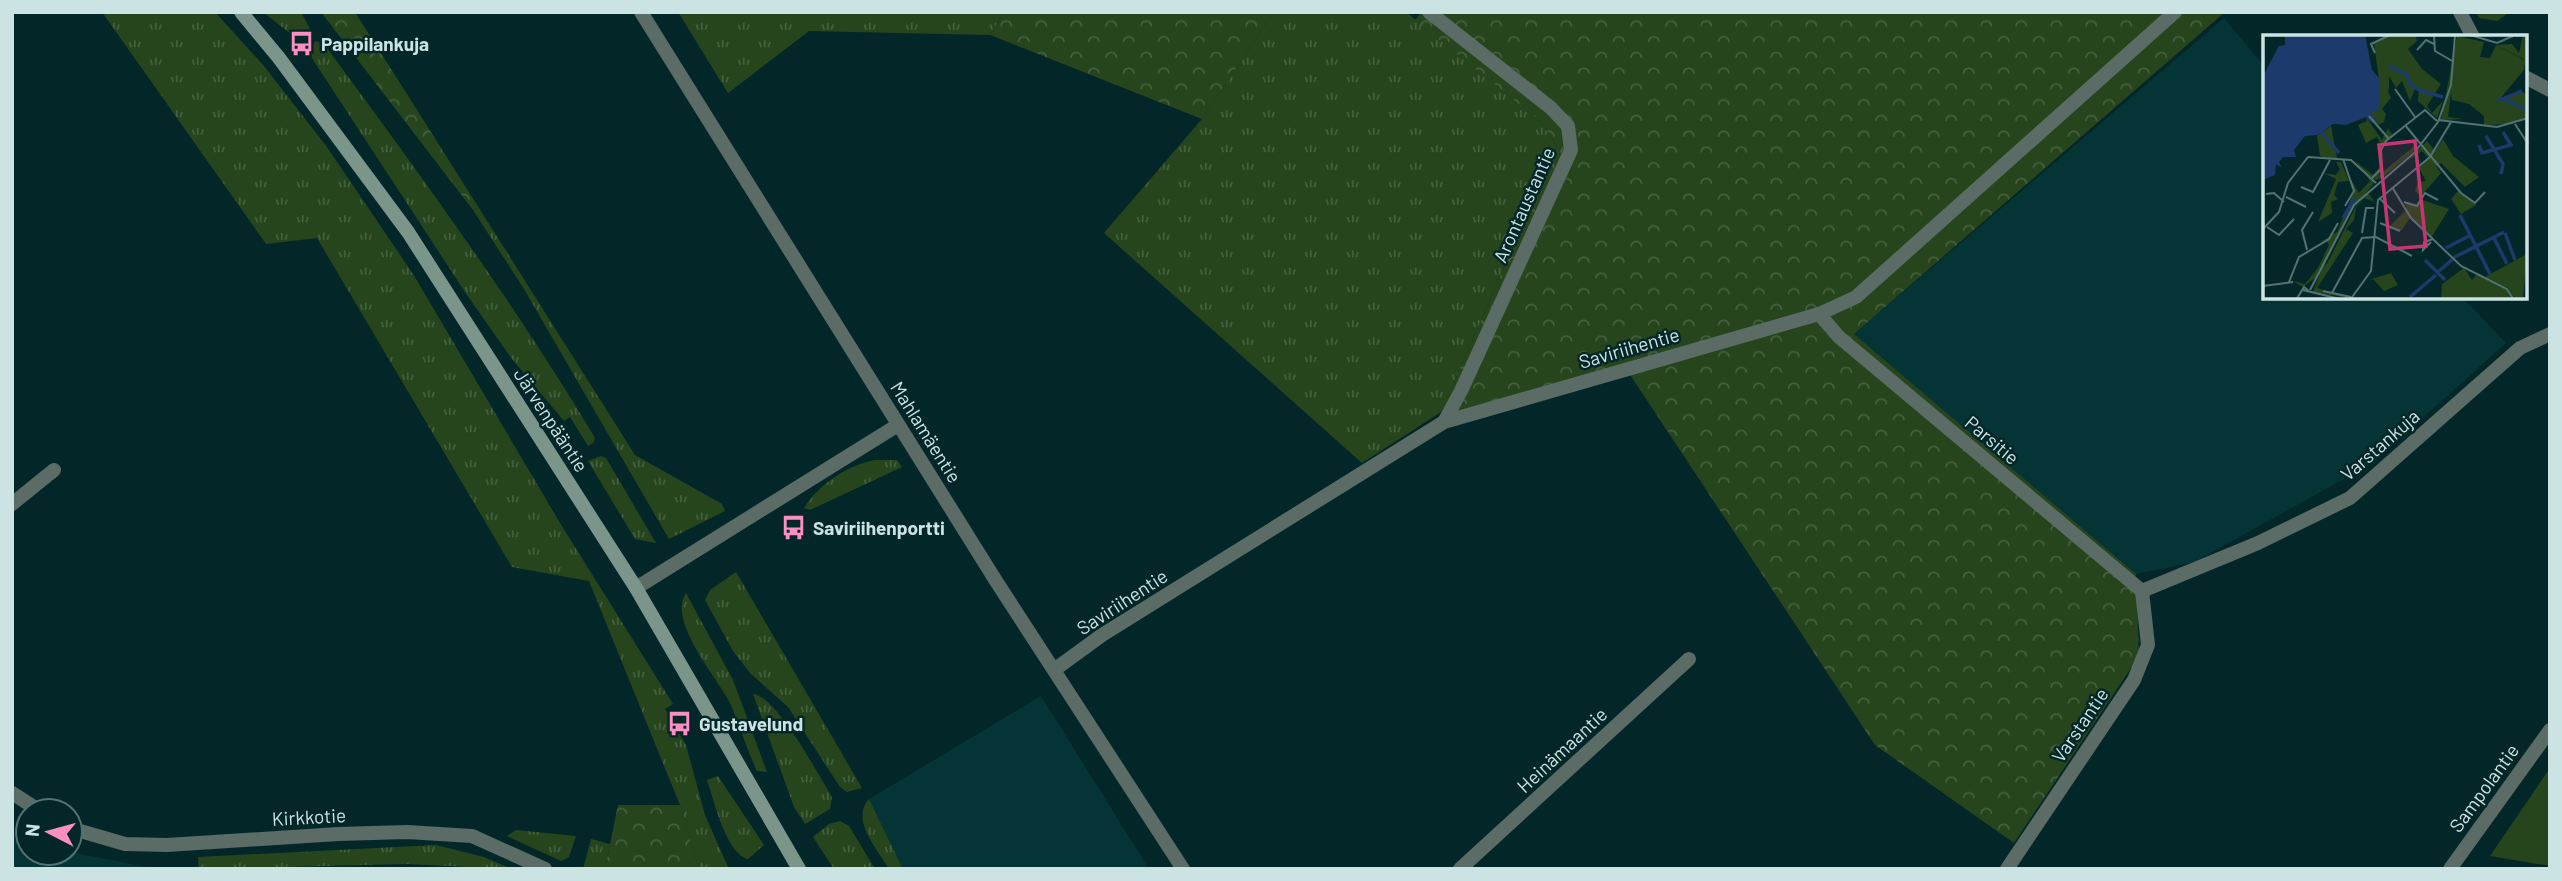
<svg xmlns="http://www.w3.org/2000/svg" width="2562" height="881" font-family="Barlow,sans-serif">
<defs>
<pattern id="grass-tufts" width="24" height="20" patternUnits="userSpaceOnUse" patternTransform="scale(1.75)"><rect width="24" height="20" fill="#26451d"/><path d="M3 7l-1-3M5 7V3M7 7l1-3M15 17l-1-3M17 17v-4M19 17l1-3" fill="none" stroke="#44603e"/></pattern>
<pattern id="forest-crowns" width="20" height="18" patternUnits="userSpaceOnUse" patternTransform="scale(1.75)"><rect width="20" height="18" fill="#26451d"/><path d="M2 6a3 3 0 1 1 6 0M12 15a3 3 0 1 1 6 0" fill="none" stroke="#44603e"/></pattern>
</defs>
<rect width="100%" height="100%" fill="#032728"/>
<g fill="#053436">
<polygon points="2224,18 2264,66 2264,298 2463,298 2506,343 2371,464 2194,562 2136,574 1854,334"/>
<polygon points="1041,696 1149,869 903,869 869,799"/>
<polygon points="18,830 28,834 28,853 70,852 157,869 12,869 12,835"/>
</g>
<g fill="url(#grass-tufts)">
<polygon points="102,12 215,12 264,66 327,147 413,274 560,523 673,704 665,709 686,745 705,815 729,869 699,869 680,805 589,581 512,567 317,238 266,244"/>
<polygon points="263,12 301,12 310,29 297,39"/>
<polygon points="678,12 1004,12 990,35 809,31 728,93"/>
<polygon points="1274,12 1406,12 1540,121 1557,146 1441,412 1362,463 1104,233 1202,119"/>
<path d="M 316,41 L 324,44 C 419,173 513,301 595,438 L 593,443 L 588,446 L 570,417 L 564,421 L 512,359 L 467,295 L 306,49 Z"/>
<polygon points="479,208 635,455 722,504 725,511 669,539 524,289 473,210"/>
<polygon points="601,456 606,458 656,543 635,539 588,461"/>
<path d="M 875,460 L 897,460 L 902,467 L 810,510 L 804,508 C 819,484 848,465 875,460 Z"/>
<polygon points="736,572 862,788 847,792 840,787 788,707 751,674 733,651 705,600 710,590"/>
<path d="M 686,593 L 733,680 L 767,772 L 757,771 C 747,750 740,727 731,705 C 718,678 667,622 686,593 Z"/>
<path d="M 753,694 C 778,697 818,775 832,797 L 830,809 L 805,824 L 794,807 Z"/>
<path d="M 718,776 L 764,845 L 748,859 C 726,854 714,800 707,780 Z"/>
<path d="M 869,799 L 903,869 L 889,869 C 877,848 850,820 869,799 Z"/>
<polygon points="840,821 849,826 875,869 834,869 813,837 829,824"/>
<polygon points="516,830 576,836 569,857 561,861 507,836"/>
<polygon points="591,839 610,844 605,869 583,869"/>
<polygon points="436,845 484,857 512,869 406,864 199,869 198,857"/>
</g>
<g fill="url(#forest-crowns)">
<polygon points="321,12 355,12 479,208 473,210"/>
<polygon points="1004,12 1274,12 1202,119 990,35"/>
<polygon points="1422,12 2225,12 1854,334 2136,574 2139,656 2014,843 1875,745 1623,364 1459,413 1441,412 1557,146 1540,121 1415,20"/>
<polygon points="618,805 680,805 699,869 605,869"/>
</g>
<g fill="#26451d">
<polygon points="2476,12 2510,12 2497,21 2479,18"/>
<polygon points="2550,768 2550,866 2490,856"/>
</g>
<g fill="none" stroke-linecap="round" stroke-linejoin="round">
<g stroke="#5b6b65" stroke-width="14">
<polyline points="641,12 996,581 1183,869"/>
<polyline points="1429,12 1551,108 1568,126 1571,150 1461,391 1444,422"/>
<polyline points="2460,12 2473,37"/>
<polyline points="2525,77 2550,90"/>
<polyline points="1819,314 1839,337 2142,591"/>
<polyline points="12,504 54,470"/>
<polyline points="636,588 898,425"/>
<polyline points="2142,591 2258,543 2350,498 2520,348 2550,334"/>
<polyline points="1054,670 1102,635 1444,422 1819,314 1856,297 2175,12"/>
<polyline points="12,793 40,811"/>
<polyline points="70,828 125,844 167,845 338,834 407,832 472,836 545,869"/>
<polyline points="1460,869 1689,659"/>
<polyline points="2007,869 2134,680 2148,645 2142,591"/>
<polyline points="2450,869 2550,730"/>
</g>
<polyline stroke="#7b958b" stroke-width="14" points="241,12 279,58 408,232 636,588 799,869"/>
</g>
<defs>
<symbol id="bus-bare" viewBox="-9 -9 18 18"><path d="M-5-6H5V4H4V6H2V4H-2V6H-4V4H-5ZM-3.5-4V0h7V-4ZM-3.5 1.2v1.5H-2V1.2ZM2 1.2v1.5H3.5V1.2Z" fill="#fb8fc4" stroke="#032728" stroke-width="2.5" paint-order="stroke"/></symbol>
</defs>
<g fill-rule="evenodd">
<use href="#bus-bare" x="284" y="26" width="35" height="35"/>
<use href="#bus-bare" x="776" y="510" width="35" height="35"/>
<use href="#bus-bare" x="662" y="706" width="35" height="35"/>
</g>
<g text-anchor="middle" stroke-width="5" stroke-linejoin="round" paint-order="stroke">
<g font-size="19" font-weight="bold" fill="#cce3e4" stroke="#032728" text-anchor="start">
<text x="321" y="51">Pappilankuja</text>
<text x="813" y="535">Saviriihenportti</text>
<text x="699" y="731">Gustavelund</text>
</g>
<g font-size="19" fill="#cce3e4" stroke="#032728">
<text transform="translate(1524 205) rotate(-66)" y="7">Arontaustantie</text>
<text transform="translate(1629 348) rotate(-16)" y="7">Saviriihentie</text>
<text transform="translate(551 420) rotate(57)" y="7">Järvenpääntie</text>
<text transform="translate(926 432) rotate(58)" y="7">Mahlamäentie</text>
<text transform="translate(1992 440) rotate(40)" y="7">Parsitie</text>
<text transform="translate(2380 445) rotate(-41)" y="7">Varstankuja</text>
<text transform="translate(1122 602) rotate(-33)" y="7">Saviriihentie</text>
<text transform="translate(2080 725) rotate(-56)" y="7">Varstantie</text>
<text transform="translate(1562 750) rotate(-43)" y="7">Heinämaantie</text>
<text transform="translate(2484 788) rotate(-54)" y="7">Sampolantie</text>
<text transform="translate(309 817) rotate(-3)" y="7">Kirkkotie</text>
</g>
</g>
<g transform="translate(2263 35)">
<rect width="264" height="264" fill="#032728"/>
<path d="M 128,0 L 152,0 L 154,6 L 145,14 L 159,34 L 178,49 L 164,71 L 169,78 L 180,66 L 174,83 L 155,66 L 156,55 L 152,54 L 147,66 L 139,46 L 133,53 L 126,41 L 126,56 L 117,53 L 111,8 ZM 194,1 L 221,7 L 217,22 L 227,23 L 233,10 L 261,25 L 264,17 L 261,35 L 235,66 L 258,56 L 264,60 L 265,81 L 250,89 L 221,90 L 221,81 L 206,69 L 189,65 L 188,58 L 185,82 L 200,84 L 178,85 ZM 156,107 L 150,117 L 120,142 L 113,145 L 107,141 L 111,148 L 84,181 L 61,232 L 68,224 L 49,257 L 57,239 L 40,252 L 30,246 L 42,249 L 55,233 L 66,210 L 63,205 L 56,208 L 74,197 L 91,157 L 87,143 L 96,158 L 107,146 L 92,126 L 110,140 L 119,129 L 118,118 L 120,133 L 115,141 Z" fill="#26451d"/>
<path d="M 260,0 L 264,0 L 262,25 L 233,10 L 249,9 L 256,18 ZM 117,53 L 123,53 L 128,63 L 119,74 L 123,79 L 121,87 L 115,90 L 107,78 L 117,69 ZM 103,82 L 119,105 L 125,93 L 130,101 L 118,110 L 114,102 L 103,108 L 95,90 L 104,86 ZM 180,104 L 190,121 L 216,142 L 202,152 L 178,128 L 173,131 L 178,138 L 158,161 L 152,156 L 155,147 L 163,146 L 156,133 L 166,124 L 159,116 L 145,126 L 164,106 L 172,116 ZM 195,156 L 213,170 L 198,179 L 188,164 ZM 105,158 L 112,167 L 101,163 L 93,173 L 91,185 L 83,194 L 90,198 L 54,253 L 86,263 L 50,257 L 92,173 ZM 157,164 L 186,174 L 168,203 L 147,183 L 138,196 L 126,192 L 144,174 L 141,167 L 153,170 ZM 264,219 L 260,264 L 252,264 L 245,253 L 222,242 ZM 201,233 L 209,245 L 215,238 L 244,255 L 250,265 L 178,265 L 179,249 ZM 128,238 L 135,250 L 121,256 L 110,244 L 102,246 Z" fill="#26451d"/>
<path d="M 68,91 L 74,123 L 69,124 L 57,121 L 54,101 ZM 73,127 L 78,127 L 86,146 L 75,147 L 71,160 L 75,164 L 68,167 L 69,178 L 55,187 L 73,144 L 61,138 L 73,140 L 77,134 Z" fill="#26451d"/>
<path d="M 102,0 L 109,35 L 117,44 L 117,69 L 115,76 L 107,78 L 114,86 L 109,88 L 103,82 L 83,90 L 70,89 L 55,100 L 42,101 L 31,115 L 33,122 L 20,122 L 16,127 L 19,133 L 13,129 L 12,140 L 0,145 L 0,41 L 16,11 L 22,10 L 22,1 Z" fill="#1c3a6c"/>
<path fill="none" stroke="#1c3a6c" stroke-width="3.5" d="M 126,31 L 143,39 L 148,50 L 158,56 L 180,62M 240,64 L 265,75M 234,66 L 259,56M 57,95 L 76,118M 223,101 L 240,129 L 238,139M 216,110 L 219,118 L 248,110 L 240,97M 197,180 L 227,239M 80,183 L 92,163M 242,198 L 252,225M 231,203 L 244,229M 183,213 L 206,201M 162,225 L 182,245M 175,237 L 192,222 L 241,197M 147,262 L 173,240"/>
<path fill="none" stroke="#537273" stroke-width="2" d="M 171,0 L 172,16 L 191,27M 207,0 L 234,8 L 250,1M 154,15 L 163,5 L 171,9M 112,18 L 108,9 L 127,0M 132,54 L 152,82M 106,81 L 126,104M 175,85 L 234,92 L 265,83M 252,89 L 265,109M 142,90 L 198,158 L 212,168 L 222,157M 80,124 L 91,156 L 82,171M 109,143 L 119,133 L 118,115 L 123,106 L 162,75 L 174,86M 38,152 L 50,157 L 67,125M 129,152 L 148,183 L 198,231 L 244,254 L 251,265M 3,159 L 11,158 L 21,167M 23,162 L 43,172M 116,163 L 132,178M 141,167 L 154,171 L 162,158 L 175,165M 117,188 L 137,196M 4,192 L 16,200 L 31,184M 0,194 L 16,177 L 25,148 L 45,122 L 88,125 L 113,148M 99,198 L 103,173 L 111,173M 168,207 L 160,215 L 161,207 L 170,204M 44,215 L 39,195 L 50,177M 26,247 L 36,222 L 66,204 L 75,188M 0,251 L 30,247M 40,255 L 77,264M 47,255 L 91,170 L 151,118 L 175,87 L 188,50 L 192,0M 60,256 L 88,262M 69,258 L 99,203 L 113,202 L 149,221M 33,265 L 41,252 L 47,257M 87,265 L 108,236 L 115,165 L 167,122 L 188,87"/>
<path fill="#c43670" fill-opacity="0.15" stroke="#c43670" stroke-width="3.5" d="M 152,106 L 163,211 L 127,214 L 116,110 Z"/>
<rect width="264" height="264" fill="none" stroke="#cce3e4" stroke-width="3.5"/>
</g>
<rect width="2562" height="881" fill="none" stroke="#cce3e4" stroke-width="28"/>
<g transform="translate(49 832) rotate(276)"><circle r="33" fill="#032728" stroke="#537273" stroke-width="2"/>
<path d="M0-5L12 26L0 18L-12 26Z" fill="#fb8fc4"/>
<text y="-10" font-size="19" font-weight="bold" text-anchor="middle" fill="#cce3e4">N</text>
</g>
</svg>
